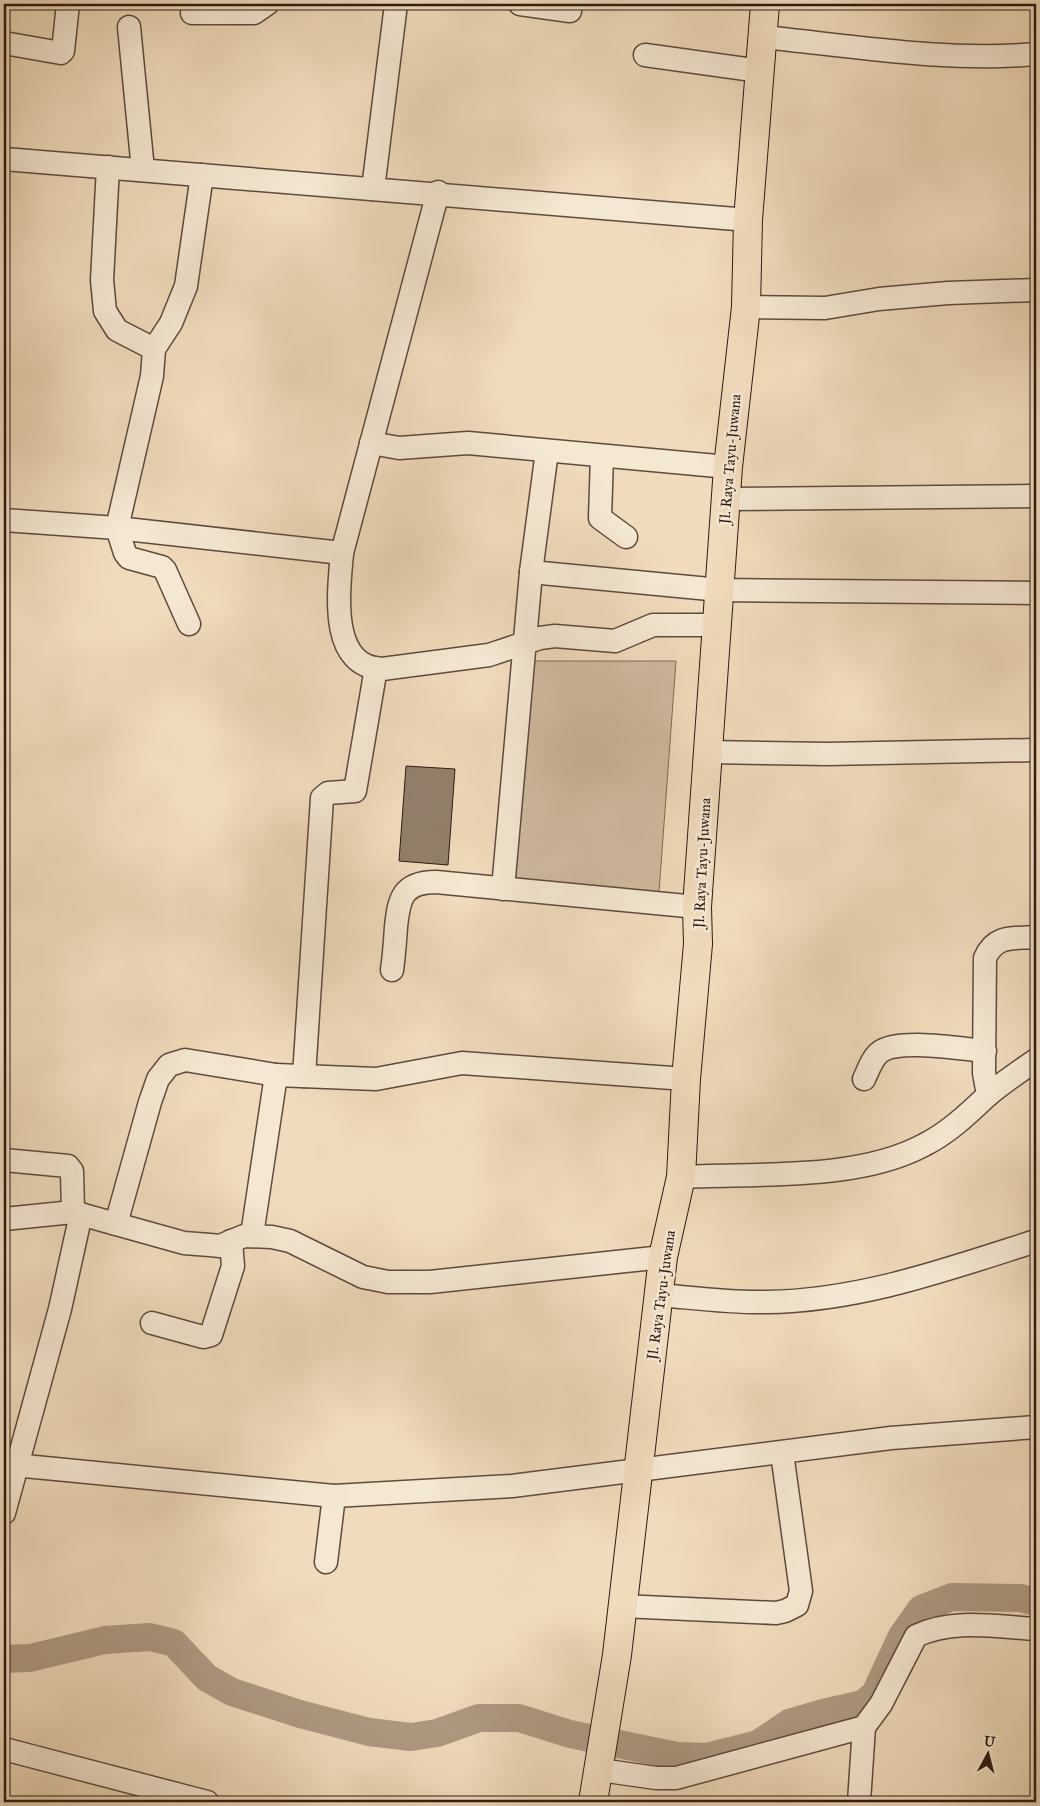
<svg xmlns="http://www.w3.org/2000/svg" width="1040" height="1806" font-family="'IM FELL Great Primer',serif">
<rect width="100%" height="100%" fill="#f0dbbc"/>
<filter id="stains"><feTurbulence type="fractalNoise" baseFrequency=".004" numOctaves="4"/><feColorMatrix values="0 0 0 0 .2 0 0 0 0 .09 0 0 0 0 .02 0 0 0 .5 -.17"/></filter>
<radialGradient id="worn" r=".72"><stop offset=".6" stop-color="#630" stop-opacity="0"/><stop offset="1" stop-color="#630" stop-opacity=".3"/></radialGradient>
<polygon fill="#cfba9f" stroke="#7e6a59" points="527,661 676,661 659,892 505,877"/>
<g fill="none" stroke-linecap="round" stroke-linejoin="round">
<polyline stroke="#ae9a83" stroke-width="28" points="4,1659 30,1658 105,1640 150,1637 174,1643 207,1678 232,1692 300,1714 369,1732 411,1737 437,1733 479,1718 519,1718 570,1734 677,1756 706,1757 758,1744 789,1723 823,1713 863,1704 875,1694 902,1636 921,1609 952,1597 1021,1598 1036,1602"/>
</g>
<polygon fill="#927f6b" stroke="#2d1b13" points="406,766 455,769 448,865 399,861"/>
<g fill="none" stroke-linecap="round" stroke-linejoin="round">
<defs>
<g id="minor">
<polyline points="520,4 570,11"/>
<polyline points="192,13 254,13 267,4"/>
<polyline points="129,27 143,170"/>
<path d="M 763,37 C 852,46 947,62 1036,54"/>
<polyline points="4,43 61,53 63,51 68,4"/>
<polyline points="645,55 760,71"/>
<polyline points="4,159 748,220"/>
<polyline points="108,167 102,280 105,311 117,330 154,349"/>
<polyline points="373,189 396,4"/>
<path d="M 438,192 L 342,553 C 339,590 328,666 382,669 L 489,655 L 540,638 L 555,636 L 615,641 L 653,625 L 717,625"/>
<polyline points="746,307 825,308 879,299 948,293 1036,290"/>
<polyline points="371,443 399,448 468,443 728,467"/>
<polyline points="602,456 600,518 626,537"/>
<polyline points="726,499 1036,496"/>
<polyline points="4,520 117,528 342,553"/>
<polyline points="531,572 720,590 1036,593"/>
<polyline points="189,624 165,570 162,567 129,558 125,553 117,528 152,376 154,349 171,323 186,286 202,175"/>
<polyline points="709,752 827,754 1036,750"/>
<polyline points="503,889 531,572 547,451"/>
<path d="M 392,970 C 394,956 395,942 396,927 C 399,899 402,882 436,882 L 697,907"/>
<polyline points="304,1076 322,798 328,793 355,791 376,668"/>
<path d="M 864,1079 C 868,1071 872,1058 880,1052 C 899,1038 961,1049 985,1051"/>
<path d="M 988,1095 L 984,1073 L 985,958 C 996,934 1013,939 1036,937"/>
<polyline points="4,1160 68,1166 72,1171 73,1212"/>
<path d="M 681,1177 C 756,1173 857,1181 924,1145 C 948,1133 968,1114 987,1096 C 1002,1083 1020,1071 1036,1060"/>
<polyline points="4,1219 73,1212 184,1243 210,1245 220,1246 244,1236 272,1237 290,1241 363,1277 388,1282 430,1282 663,1257"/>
<polyline points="116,1224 150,1102 158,1079 169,1065 185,1060 276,1075"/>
<polyline points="252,1235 276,1075 376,1079 462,1063 686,1079"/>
<path d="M 660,1295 C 695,1298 731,1303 766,1302 C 860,1301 948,1269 1036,1241"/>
<polyline points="152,1323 203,1337 211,1335 233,1266 231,1241"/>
<polyline points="4,1464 334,1496 512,1486 891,1438 1036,1427"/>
<polyline points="4,1513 60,1309 81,1214"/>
<polyline points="326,1562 334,1496"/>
<polyline points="622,1606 776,1613 785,1611 797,1605 801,1591 782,1453"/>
<polyline points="4,1749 207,1802"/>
<path d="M 600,1770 L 656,1778 L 676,1778 L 864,1727 L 881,1704 L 916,1636 C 952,1618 998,1627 1036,1629"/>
<polyline points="859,1802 864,1727"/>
</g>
<polyline id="major" points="593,1802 617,1655 663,1257 681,1177 686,1079 698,944 697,907 728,467 746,307 748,220 765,4"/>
</defs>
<use href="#minor" stroke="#5e4b3d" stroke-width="25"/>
<use href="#major" stroke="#2d1b13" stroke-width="30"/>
<use href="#minor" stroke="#f5e8d3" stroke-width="22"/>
<use href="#major" stroke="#f0dbbc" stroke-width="28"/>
</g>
<g text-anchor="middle" stroke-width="5" stroke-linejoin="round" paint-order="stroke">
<g font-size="15" fill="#2d1b13" stroke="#f5e8d3">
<text transform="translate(730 459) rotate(-85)" y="5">Jl. Raya Tayu-Juwana</text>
<text transform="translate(702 863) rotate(-87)" y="5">Jl. Raya Tayu-Juwana</text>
<text transform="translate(661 1295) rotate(-82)" y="5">Jl. Raya Tayu-Juwana</text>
</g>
</g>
<rect width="1040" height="1806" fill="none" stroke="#f0dbbc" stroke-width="20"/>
<rect x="5" y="5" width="1030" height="1796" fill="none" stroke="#2d1b13" stroke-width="2.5"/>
<rect x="10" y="10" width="1020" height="1786" fill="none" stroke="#2d1b13"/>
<g transform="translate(988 1754) rotate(7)" stroke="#f5e8d3" stroke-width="4" paint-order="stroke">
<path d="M0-4L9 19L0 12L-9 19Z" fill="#2d1b13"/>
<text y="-8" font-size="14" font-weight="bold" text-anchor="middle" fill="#2d1b13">U</text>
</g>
<rect width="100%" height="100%" filter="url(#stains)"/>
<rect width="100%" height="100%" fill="url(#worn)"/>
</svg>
